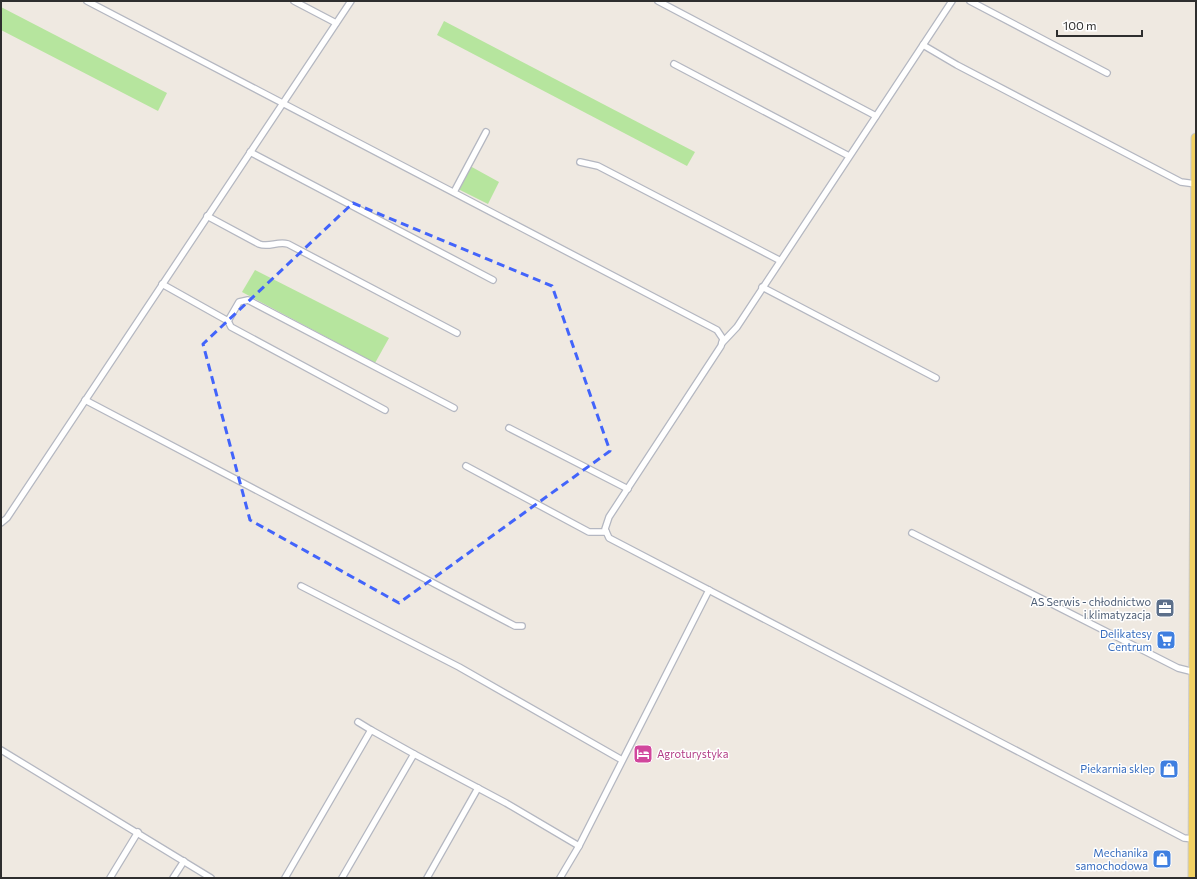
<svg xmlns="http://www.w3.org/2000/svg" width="1197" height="879" font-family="Commissioner,sans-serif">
<rect width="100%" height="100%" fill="#efe9e1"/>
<g fill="#b6e59e">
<polygon points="1,7 167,93 158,111 1,30"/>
<polygon points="444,21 695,152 687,166 437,35"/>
<polygon points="470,166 499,182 488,204 458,189"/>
<polygon points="255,270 389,338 375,363 242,292"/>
</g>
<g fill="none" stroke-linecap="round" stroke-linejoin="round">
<defs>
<g id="street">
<polyline points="87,1 717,330 723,339 721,346 609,517 605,529 609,538 1184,838 1194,839"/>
<polyline points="294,1 336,23"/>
<polyline points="658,1 876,116"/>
<polyline points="970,1 1107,73"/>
<polyline points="923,45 957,65 1181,182 1196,184"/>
<polyline points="674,64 849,156"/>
<polyline points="250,152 493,280"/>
<polyline points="580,162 598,166 779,260"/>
<polyline points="454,192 486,132"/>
<path d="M 207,216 L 259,244 C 269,248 277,241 288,244 L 457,333"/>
<polyline points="162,284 228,321 239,302 248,300 454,408"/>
<polyline points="762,287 936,378"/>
<polyline points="228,321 231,327 385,410"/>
<polyline points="722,343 737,327 952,1"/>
<polyline points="85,400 515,626 522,626"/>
<polyline points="509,428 628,489"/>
<polyline points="466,466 589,532 606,532"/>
<polyline points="1,523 7,518 351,1"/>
<polyline points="912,533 1178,668 1194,672"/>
<polyline points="301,586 459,667 622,760"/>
<polyline points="358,722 371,730"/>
<polyline points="1,750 211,878"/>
<polyline points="414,754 506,803 579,846"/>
<polyline points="110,878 138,832"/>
<polyline points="173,878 184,861"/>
<polyline points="285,878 371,730 414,754 342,878"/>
<polyline points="427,878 478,788"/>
<polyline points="560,878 579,846 709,590"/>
</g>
<polyline id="primary" points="1193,878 1196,138"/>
</defs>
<use href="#street" stroke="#b4b7c1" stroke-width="8"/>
<use href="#primary" stroke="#c9c9c9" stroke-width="11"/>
<use href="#street" stroke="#fff" stroke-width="5.5"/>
<use href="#primary" stroke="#f2d163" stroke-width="9"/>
</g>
<path fill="none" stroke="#4264fb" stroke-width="3" stroke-dasharray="8 5" stroke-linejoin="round" d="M 353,203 L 552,286 L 610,451 L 399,603 L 250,520 L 203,344 Z"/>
<defs>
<symbol id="office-square" viewBox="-11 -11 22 22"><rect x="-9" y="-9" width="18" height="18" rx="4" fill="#5c6f8a" stroke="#fff"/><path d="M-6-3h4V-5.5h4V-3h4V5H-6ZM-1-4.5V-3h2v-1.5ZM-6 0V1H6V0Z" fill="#fff"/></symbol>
<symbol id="supermarket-square" viewBox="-11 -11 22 22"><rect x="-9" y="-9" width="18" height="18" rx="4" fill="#3f7fe0" stroke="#fff"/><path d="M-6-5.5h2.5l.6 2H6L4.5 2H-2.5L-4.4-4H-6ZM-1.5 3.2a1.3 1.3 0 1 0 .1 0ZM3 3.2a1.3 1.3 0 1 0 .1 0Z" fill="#fff"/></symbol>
<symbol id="hotel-square" viewBox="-11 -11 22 22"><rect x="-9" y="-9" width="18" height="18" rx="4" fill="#d1479c" stroke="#fff"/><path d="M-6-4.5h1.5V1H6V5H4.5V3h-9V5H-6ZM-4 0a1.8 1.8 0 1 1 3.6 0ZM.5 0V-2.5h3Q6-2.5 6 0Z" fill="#fff"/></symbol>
<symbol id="shop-square" viewBox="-11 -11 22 22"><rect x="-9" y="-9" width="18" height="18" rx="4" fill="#3f7fe0" stroke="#fff"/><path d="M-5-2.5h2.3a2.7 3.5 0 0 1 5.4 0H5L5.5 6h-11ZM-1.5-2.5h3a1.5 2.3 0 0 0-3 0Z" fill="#fff"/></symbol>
</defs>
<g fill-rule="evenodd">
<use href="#office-square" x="1154" y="597" width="22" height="22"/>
<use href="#supermarket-square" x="1155" y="629" width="22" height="22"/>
<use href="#hotel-square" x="632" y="743" width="22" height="22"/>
<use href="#shop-square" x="1158" y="758" width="22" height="22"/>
<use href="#shop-square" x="1151" y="848" width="22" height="22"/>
</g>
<g text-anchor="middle" stroke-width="3" stroke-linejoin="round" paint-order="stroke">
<g font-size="11" fill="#4e5e75" stroke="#fff" text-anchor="end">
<text x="1151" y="606">AS Serwis - chłodnictwo<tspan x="1151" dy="13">i klimatyzacja</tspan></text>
</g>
<g font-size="11" fill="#366cbe" stroke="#fff" text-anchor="end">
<text x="1152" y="638">Delikatesy<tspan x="1152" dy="13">Centrum</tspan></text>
<text x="1155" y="773">Piekarnia sklep</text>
<text x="1148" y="857">Mechanika<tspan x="1148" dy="13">samochodowa</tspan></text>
</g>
<g font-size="11" fill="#b23c85" stroke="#fff" text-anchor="start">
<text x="657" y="758">Agroturystyka</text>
</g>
</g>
<rect width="1197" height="879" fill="none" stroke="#2e2e2e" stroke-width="4"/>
<path d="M1057 30v6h85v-6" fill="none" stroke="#2e2e2e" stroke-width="2"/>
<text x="1063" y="30" font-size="12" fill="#2e2e2e" stroke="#ffffff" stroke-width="3" paint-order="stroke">100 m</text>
</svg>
